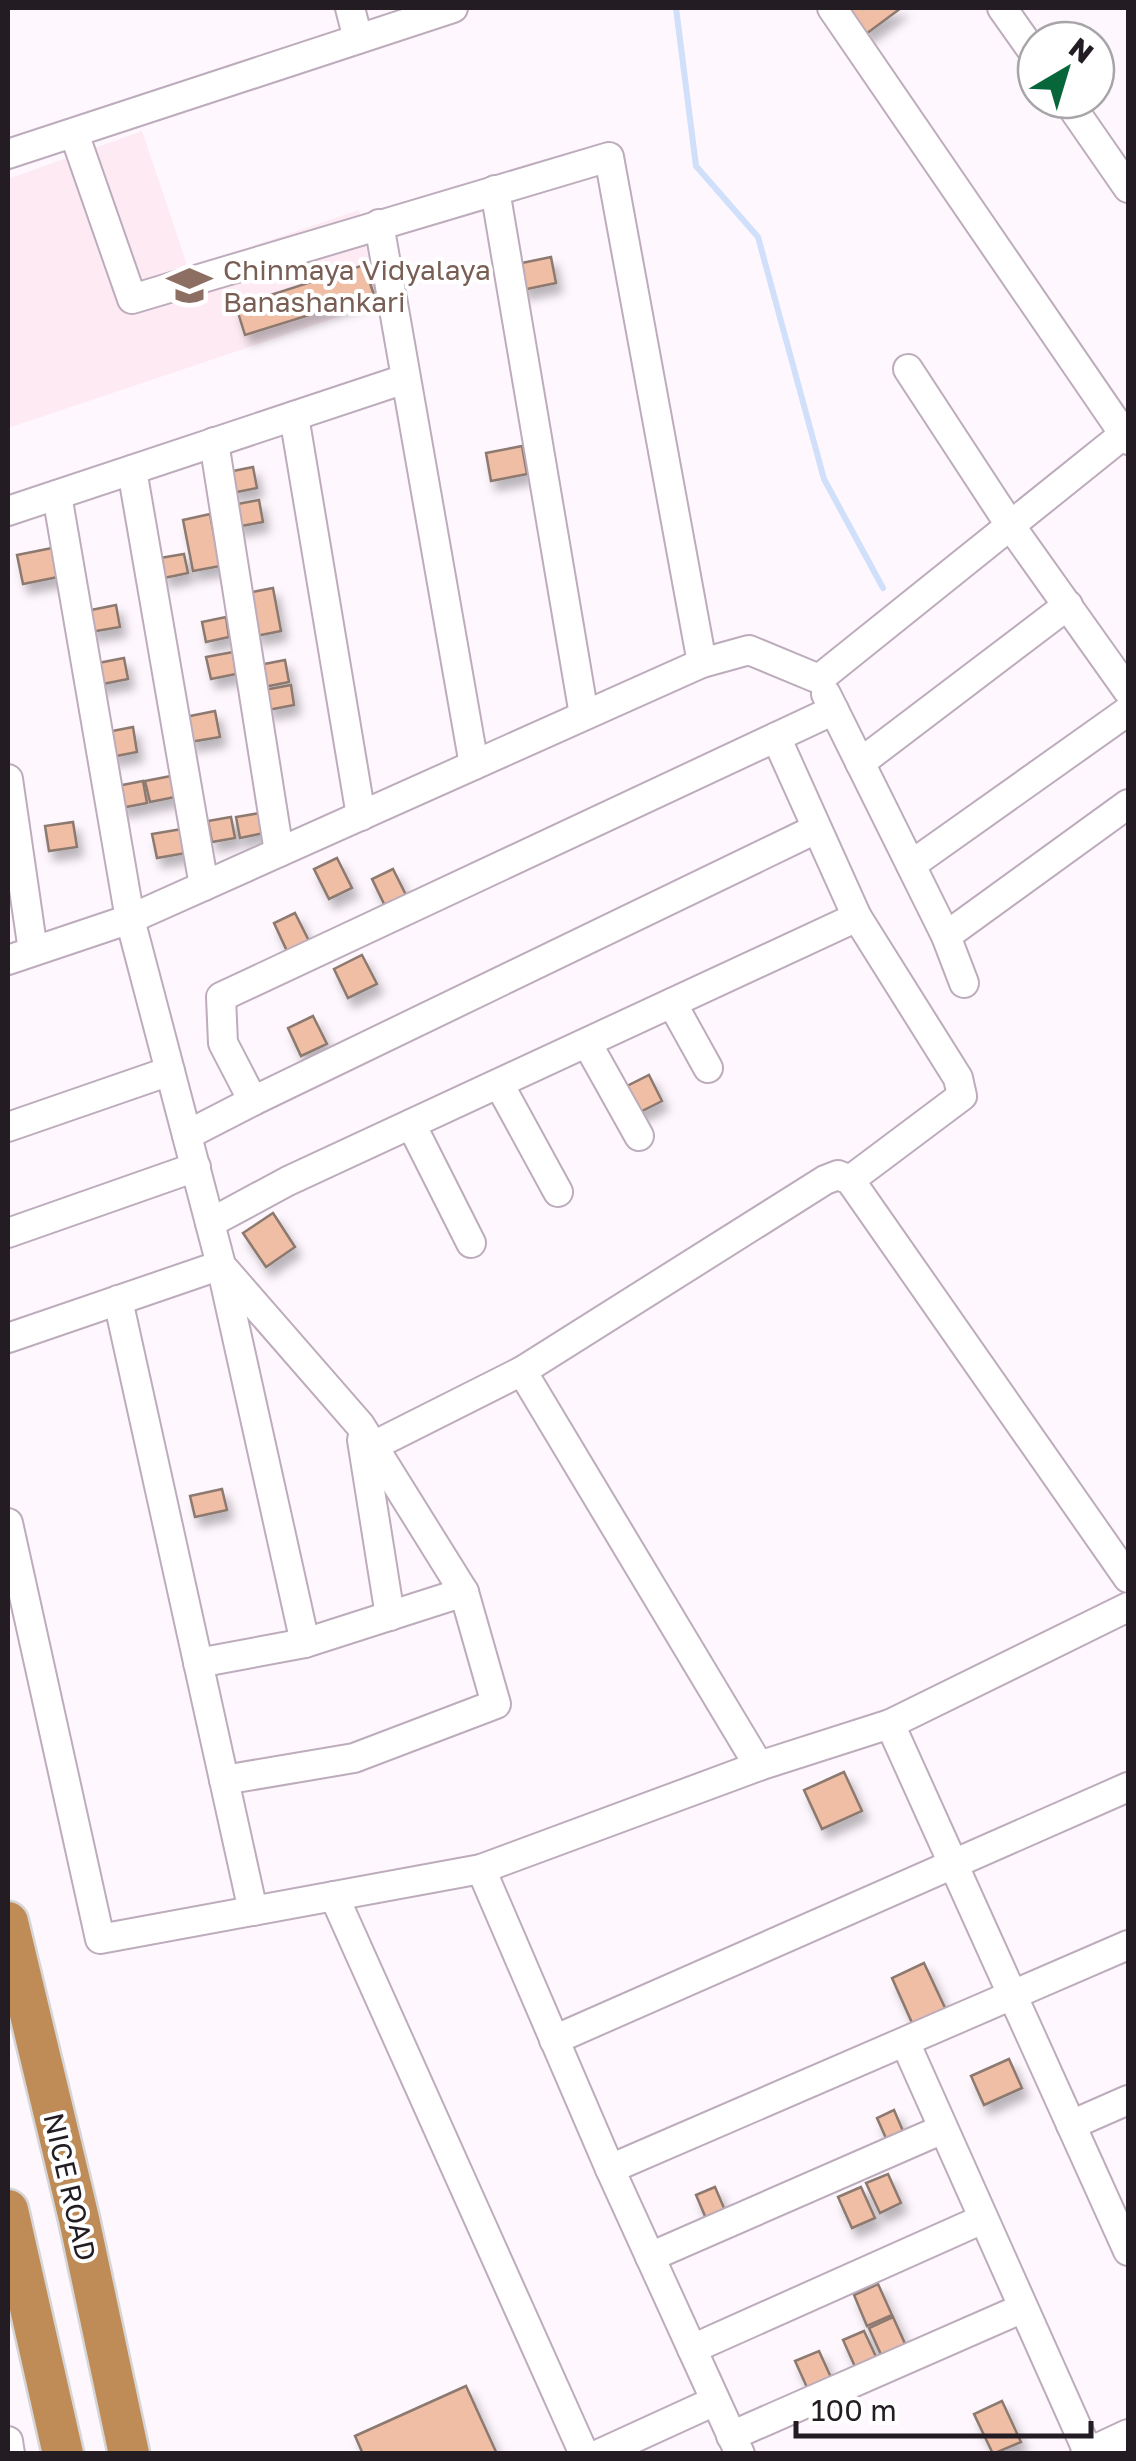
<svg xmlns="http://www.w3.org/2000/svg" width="1136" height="2461" font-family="'Golos Text',sans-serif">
<defs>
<filter id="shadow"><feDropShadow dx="5.5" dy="9" stdDeviation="5" flood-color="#0004"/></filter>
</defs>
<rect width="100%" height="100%" fill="#fef7fe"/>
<polygon fill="#fdeaf3" points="142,131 188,268 359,210 377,304 8,428 8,179"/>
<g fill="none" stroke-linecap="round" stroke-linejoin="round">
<polyline stroke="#d0dffa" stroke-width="6" points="676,8 696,166 758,237 824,479 883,588"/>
</g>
<g fill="#f0bda5" stroke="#8c796f" stroke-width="2.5" filter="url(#shadow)">
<polygon points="848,8 901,8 866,34"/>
<polygon points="551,257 556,283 522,290 517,264"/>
<polygon points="364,265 374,295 245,335 236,306"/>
<polygon points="522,446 527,474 491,481 486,453"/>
<polygon points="253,467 257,488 232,493 228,472"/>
<polygon points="259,500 263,522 236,527 232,505"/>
<polygon points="210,514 220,566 193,571 183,520"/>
<polygon points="52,548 58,577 23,584 17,555"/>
<polygon points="184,554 188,573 164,578 160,558"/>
<polygon points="273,588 281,631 256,636 247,593"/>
<polygon points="116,605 120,627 90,632 86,611"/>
<polygon points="226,617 229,637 206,642 202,622"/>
<polygon points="233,652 236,674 211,679 206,657"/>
<polygon points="124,658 128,679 98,685 93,664"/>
<polygon points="285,660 289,682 264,687 259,665"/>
<polygon points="291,685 294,705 268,710 264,690"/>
<polygon points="215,711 220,737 190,742 185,717"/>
<polygon points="133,727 137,752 111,757 107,732"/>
<polygon points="171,776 175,797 150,802 145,781"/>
<polygon points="143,781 147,803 121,808 117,786"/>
<polygon points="260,813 264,833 240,838 236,817"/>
<polygon points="231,817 235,838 212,842 208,821"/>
<polygon points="73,822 77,847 49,851 45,826"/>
<polygon points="182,829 186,853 157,858 152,834"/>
<polygon points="337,858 352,888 329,899 314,869"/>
<polygon points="393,869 408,899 387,910 372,879"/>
<polygon points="295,913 309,941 287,951 274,923"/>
<polygon points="362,955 377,984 348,998 334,969"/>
<polygon points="313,1016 327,1044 301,1056 288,1028"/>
<polygon points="649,1075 662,1101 634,1115 621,1089"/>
<polygon points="273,1213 295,1247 266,1267 243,1233"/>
<polygon points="222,1489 227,1510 195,1517 190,1496"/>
<polygon points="844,1772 862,1811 822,1829 804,1790"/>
<polygon points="924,1963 946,2010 913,2025 892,1978"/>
<polygon points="1009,2059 1022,2088 984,2105 971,2076"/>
<polygon points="894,2110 906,2138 889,2145 877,2118"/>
<polygon points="888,2174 901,2203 880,2213 866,2183"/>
<polygon points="715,2187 727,2215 708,2223 696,2195"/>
<polygon points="861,2187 875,2218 852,2228 838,2197"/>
<polygon points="878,2284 892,2315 867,2326 854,2295"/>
<polygon points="893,2317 907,2348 883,2359 869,2328"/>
<polygon points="864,2331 878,2361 857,2371 843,2340"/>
<polygon points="819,2351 834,2384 810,2394 795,2361"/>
<polygon points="466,2386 497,2454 363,2454 355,2436"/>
<polygon points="1002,2401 1021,2442 993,2454 974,2414"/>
</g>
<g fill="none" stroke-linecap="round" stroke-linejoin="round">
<defs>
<g id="minor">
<polyline points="350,8 358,39"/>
<polyline points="832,8 1128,440"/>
<polyline points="1002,8 1036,56"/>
<polyline points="1067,100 1128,188"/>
<polyline points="8,154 453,8"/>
<polyline points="495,190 584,715"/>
<polyline points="379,224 474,765"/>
<polyline points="908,369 1010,525 1128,691"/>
<polyline points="294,416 361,816"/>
<polyline points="214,442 279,852"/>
<polyline points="132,470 204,886"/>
<polyline points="57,495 130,919 221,1265 305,1643"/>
<polyline points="8,511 405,379"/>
<polyline points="702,663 749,650 819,679 1128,431"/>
<polyline points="826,694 946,936 1128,804"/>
<polyline points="860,763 1068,605"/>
<polyline points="8,779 33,951"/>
<polyline points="911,865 1128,711"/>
<polyline points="946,936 964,983"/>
<polyline points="8,960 130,919 702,663 609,157 132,299 74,133"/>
<polyline points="672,1003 708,1068"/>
<polyline points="587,1043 639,1136"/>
<polyline points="499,1084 558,1192"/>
<polyline points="253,1101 816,829"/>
<polyline points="411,1124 471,1243"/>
<polyline points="8,1127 170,1071"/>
<polyline points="187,1135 253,1101 223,1043 221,997 834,710"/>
<polyline points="850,1180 962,1096 958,1078 857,917"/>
<polyline points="210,1223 288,1181 857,917 776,737"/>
<polyline points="8,1233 196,1167"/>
<polyline points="118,1300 253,1911"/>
<polyline points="8,1338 221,1265"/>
<polyline points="522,1371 759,1766"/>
<polyline points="362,1440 390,1616"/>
<polyline points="373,1446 522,1371 825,1180 838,1175 850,1180 1128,1578"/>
<polyline points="8,1523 100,1939 481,1869 759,1766 890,1724 1128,1607"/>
<polyline points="198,1663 305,1643 464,1592"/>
<polyline points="890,1724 1128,2251"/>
<polyline points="224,1780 354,1758 496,1704 464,1592 360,1425 225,1270"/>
<polyline points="481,1869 610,2169 740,2454"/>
<polyline points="334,1896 584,2454"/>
<polyline points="554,2040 1128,1787"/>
<polyline points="905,2042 1088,2452"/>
<polyline points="1071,2125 1128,2100"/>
<polyline points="610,2169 1128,1945"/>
<polyline points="650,2257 943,2129"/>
<polyline points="692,2349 983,2219"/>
<polyline points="731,2436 1023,2308"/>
<polyline points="8,2441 10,2454"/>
<polyline points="599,2454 715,2401"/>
<polyline points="1085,2454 1128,2434"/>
</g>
<g id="highway">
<polyline points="8,1922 79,2219 129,2454"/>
<polyline points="8,2210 63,2454"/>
</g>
</defs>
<use href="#minor" stroke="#bdacbc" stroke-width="32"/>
<use href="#highway" stroke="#d7d6d7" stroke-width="45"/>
<use href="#minor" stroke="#fff" stroke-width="28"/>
<use href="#highway" stroke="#bf8c58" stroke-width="40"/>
</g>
<defs>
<symbol id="school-bare" viewBox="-9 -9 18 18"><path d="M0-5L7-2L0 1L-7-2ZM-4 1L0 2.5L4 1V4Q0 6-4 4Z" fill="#8d6e63" stroke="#fff" stroke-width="2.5" paint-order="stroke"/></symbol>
</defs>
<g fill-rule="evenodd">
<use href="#school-bare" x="158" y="254" width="63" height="63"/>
</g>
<g text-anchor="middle" stroke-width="8" stroke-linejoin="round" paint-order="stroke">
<g font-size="28" fill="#785e54" stroke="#fff" text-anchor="start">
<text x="223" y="280">Chinmaya Vidyalaya<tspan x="223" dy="32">Banashankari</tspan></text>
</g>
<g font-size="28" fill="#231d23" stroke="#fff">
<text transform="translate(70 2187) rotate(77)" y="10">NICE ROAD</text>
</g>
</g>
<rect width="1136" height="2461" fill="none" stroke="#231d23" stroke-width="20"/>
<g transform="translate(1066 70) rotate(38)"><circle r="48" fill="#ffffff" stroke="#a7a5a7" stroke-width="2.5"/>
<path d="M0-8L18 38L0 25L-18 38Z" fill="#07673b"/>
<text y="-15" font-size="28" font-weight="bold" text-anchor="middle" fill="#231d23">N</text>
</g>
<path d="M796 2421v15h295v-15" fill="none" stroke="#231d23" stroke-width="5"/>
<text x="811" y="2421" font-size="30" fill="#231d23" stroke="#ffffff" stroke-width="8" paint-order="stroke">100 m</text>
</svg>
